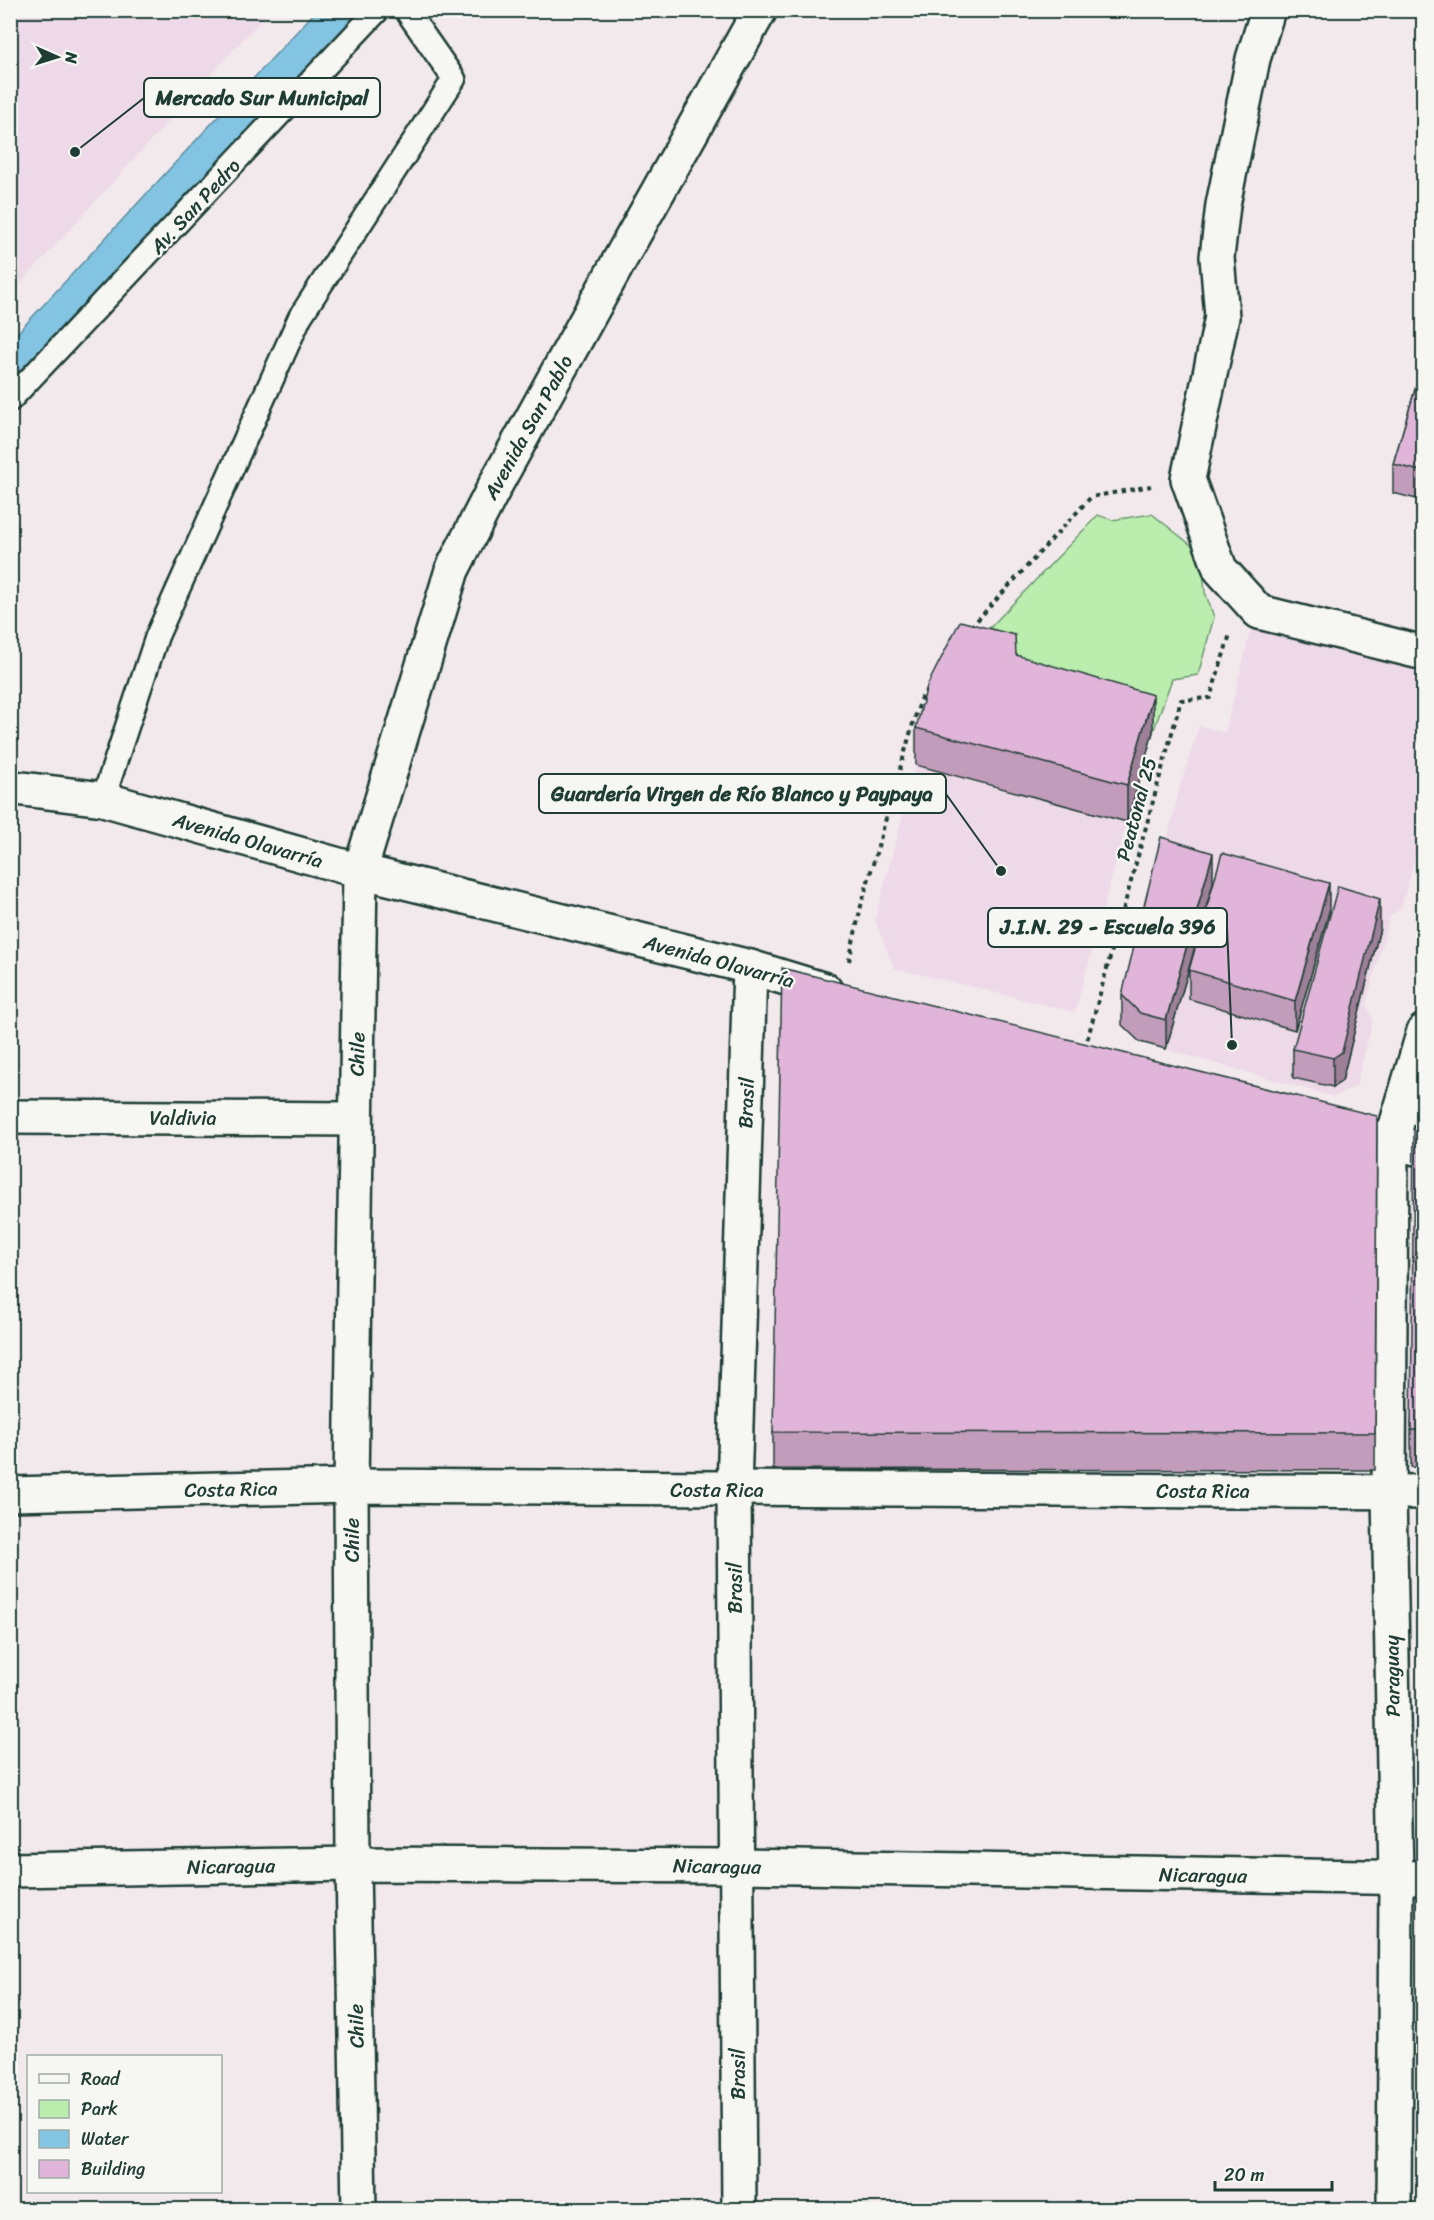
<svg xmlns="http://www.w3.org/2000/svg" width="1434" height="2220" font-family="Sriracha,sans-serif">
<rect width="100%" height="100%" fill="#f2e9ed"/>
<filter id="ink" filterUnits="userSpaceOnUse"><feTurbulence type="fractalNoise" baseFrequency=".0167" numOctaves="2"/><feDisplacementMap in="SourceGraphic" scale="12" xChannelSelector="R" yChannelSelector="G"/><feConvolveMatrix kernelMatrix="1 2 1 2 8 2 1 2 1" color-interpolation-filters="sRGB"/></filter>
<g filter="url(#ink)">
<g fill="#edd9e7">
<polygon points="11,10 269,11 11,294 10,11"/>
<polygon points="1252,625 1423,673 1423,829 1401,908 1390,916 1366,1004 1373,1020 1356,1086 1334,1097 1140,1042 1122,1025 1181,783 1199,726 1225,733"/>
<polygon points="916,765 1127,822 1075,1012 894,968 875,920"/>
</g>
<polygon fill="#bbeeae" stroke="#6d9671" stroke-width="1.5" points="1152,514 1201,553 1205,592 1214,617 1198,675 1172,679 1153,732 960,659 1098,515 1112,520"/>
<polygon fill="#83c4e3" stroke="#5b8e9d" stroke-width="1.5" points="316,11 363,11 11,391 10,341"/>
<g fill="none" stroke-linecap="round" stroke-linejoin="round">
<defs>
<g id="service">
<polyline points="10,400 378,10"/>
<polyline points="103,799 157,636 300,317 454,79 406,10"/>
</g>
<g id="minor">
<polyline points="1268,10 1253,59 1223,205 1217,257 1222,317 1188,479 1220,569 1259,612 1424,653"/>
<polyline points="10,790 15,788 103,799 360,871 452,570 497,482 628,245 760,10"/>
<polyline points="10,1117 355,1119"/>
<polyline points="10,1494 351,1486 1424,1492"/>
<polyline points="10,1870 353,1864 738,1866 1424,1878"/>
<polyline points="739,2210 734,1490 750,967"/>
<polyline points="1394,2210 1396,1879 1389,1491 1391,1143 1424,1031"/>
</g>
<g id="tertiary">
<polyline points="1333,1127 1424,1150"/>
<polyline points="359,2210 353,1864 351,1486 360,871 750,967 825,990"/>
</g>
</defs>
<use href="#service" stroke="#1f3d34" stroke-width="27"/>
<use href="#minor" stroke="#1f3d34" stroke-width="38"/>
<use href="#tertiary" stroke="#1f3d34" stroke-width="38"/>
<g stroke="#1f3d34" stroke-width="4" stroke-dasharray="4.5 4.5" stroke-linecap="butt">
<polyline points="971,627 1091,497 1151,486"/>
<polyline points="849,961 861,906 914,720 921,699 927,690"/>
<polyline points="1085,1048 1181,700 1210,698 1230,634"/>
</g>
<use href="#service" stroke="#f6f6f2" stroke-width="22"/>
<use href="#minor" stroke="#f6f6f2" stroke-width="33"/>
<use href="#tertiary" stroke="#f6f6f2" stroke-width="33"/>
</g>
<g fill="#c29cbb" stroke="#1f3d34" stroke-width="1.5">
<polygon points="1424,359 1424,501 1393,493 1393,464"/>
<polygon points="1016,655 1153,732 1127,822 916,765 916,728"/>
<polygon points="1213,883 1166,1049 1140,1042 1122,1025 1122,995"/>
<polygon points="1329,912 1295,1030 1189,999 1189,970"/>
<polygon points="1380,928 1342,1081 1333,1087 1293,1078 1293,1049"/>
<polygon points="1377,1116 1375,1470 773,1469 773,1432"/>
<polygon points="1424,1127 1424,1468 1411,1467 1411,1430"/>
</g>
<g fill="#9e7f98" stroke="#1f3d34" stroke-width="1.5">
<polygon points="1153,695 1153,732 1127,822 1127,785"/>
<polygon points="1213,853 1213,883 1166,1049 1166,1020"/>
<polygon points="1329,883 1329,912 1295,1030 1295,1001"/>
<polygon points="1380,899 1380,928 1342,1081 1333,1087 1333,1058"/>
</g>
<g fill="#e1b5d9" stroke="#1f3d34" stroke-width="1.5">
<polygon points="1424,359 1424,472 1393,464"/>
<polygon points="960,621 1015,635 1016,655 1153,695 1127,785 916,728 927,686"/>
<polygon points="1161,837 1213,853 1166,1020 1140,1013 1122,995"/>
<polygon points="1222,853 1329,883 1295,1001 1189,970"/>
<polygon points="1338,886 1380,899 1342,1052 1333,1058 1293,1049"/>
<polygon points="782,968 1377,1116 1375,1433 773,1432"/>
<polygon points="1414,1125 1424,1127 1424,1430 1411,1430"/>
</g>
</g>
<g text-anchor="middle" stroke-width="4.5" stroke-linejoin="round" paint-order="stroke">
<g font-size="20" fill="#1f3d34" stroke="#f6f6f2">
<text transform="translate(195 206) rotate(-47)" y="7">Av. San Pedro</text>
<text transform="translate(528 427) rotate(-61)" y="7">Avenida San Pablo</text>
<text transform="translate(1136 809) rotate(-75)" y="7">Peatonal 25</text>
<text transform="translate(248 840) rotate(16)" y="7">Avenida Olavarría</text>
<text transform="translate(719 961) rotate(15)" y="7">Avenida Olavarría</text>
<text transform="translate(357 1054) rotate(-89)" y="7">Chile</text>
<text transform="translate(746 1103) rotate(-88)" y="7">Brasil</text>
<text x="183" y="1125">Valdivia</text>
<text transform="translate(231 1489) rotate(-1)" y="7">Costa Rica</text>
<text x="717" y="1497">Costa Rica</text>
<text x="1203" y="1498">Costa Rica</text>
<text transform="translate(352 1540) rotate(-90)" y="7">Chile</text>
<text transform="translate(735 1588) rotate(-90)" y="7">Brasil</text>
<text transform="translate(1392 1676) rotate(-91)" y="7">Paraguay</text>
<text transform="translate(231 1866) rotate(-1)" y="7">Nicaragua</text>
<text transform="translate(717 1866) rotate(1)" y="7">Nicaragua</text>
<text transform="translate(1203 1875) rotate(1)" y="7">Nicaragua</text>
<text transform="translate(356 2026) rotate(-91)" y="7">Chile</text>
<text transform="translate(738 2074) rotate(-90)" y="7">Brasil</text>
</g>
</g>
<path fill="none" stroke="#1f3d34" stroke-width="2" d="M75 152L144 98M1001 871L946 794M1232 1045L1227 927"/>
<g fill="#1f3d34" stroke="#f6f6f2" stroke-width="2">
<circle cx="75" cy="152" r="6"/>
<circle cx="1001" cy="871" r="6"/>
<circle cx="1232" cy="1045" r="6"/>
</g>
<g fill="#f6f6f2" stroke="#1f3d34" stroke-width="2">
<rect x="144" y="78" width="236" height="39" rx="6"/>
<rect x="539" y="774" width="407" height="39" rx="6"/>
<rect x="988" y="908" width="239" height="39" rx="6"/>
</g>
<g font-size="21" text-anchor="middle" font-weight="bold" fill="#1f3d34">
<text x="262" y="105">Mercado Sur Municipal</text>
<text x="742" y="801">Guardería Virgen de Río Blanco y Paypaya</text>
<text x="1108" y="934">J.I.N. 29 - Escuela 396</text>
</g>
<rect width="1434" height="2220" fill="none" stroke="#f6f6f2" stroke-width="36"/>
<rect x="18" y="18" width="1398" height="2184" fill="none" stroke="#1f3d34" stroke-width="2" filter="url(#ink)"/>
<rect x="27" y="2055" width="195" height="138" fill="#f6f6f2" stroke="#a0aca6" stroke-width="1.5"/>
<rect x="39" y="2074" width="30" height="9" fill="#f6f6f2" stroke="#a0aca6" stroke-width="1.5"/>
<text x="81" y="2085" font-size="18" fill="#1f3d34">Road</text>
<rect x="39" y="2100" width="30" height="18" fill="#bbeeae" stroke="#a0aca6" stroke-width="1.5"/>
<text x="81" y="2115" font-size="18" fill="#1f3d34">Park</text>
<rect x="39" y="2130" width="30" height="18" fill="#83c4e3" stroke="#a0aca6" stroke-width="1.5"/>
<text x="81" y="2145" font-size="18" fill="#1f3d34">Water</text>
<rect x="39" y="2160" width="30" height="18" fill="#e1b5d9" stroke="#a0aca6" stroke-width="1.5"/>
<text x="81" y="2175" font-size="18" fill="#1f3d34">Building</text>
<g transform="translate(57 57) rotate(93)" stroke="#f6f6f2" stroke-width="4.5" paint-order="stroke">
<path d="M0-4.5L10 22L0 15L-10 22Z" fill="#1f3d34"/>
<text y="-9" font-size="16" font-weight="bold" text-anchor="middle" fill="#1f3d34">N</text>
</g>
<path d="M1215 2181v9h117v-9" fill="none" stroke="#1f3d34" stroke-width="3"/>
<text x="1224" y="2181" font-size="18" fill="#1f3d34" stroke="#f6f6f2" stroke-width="4.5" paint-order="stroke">20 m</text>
</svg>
